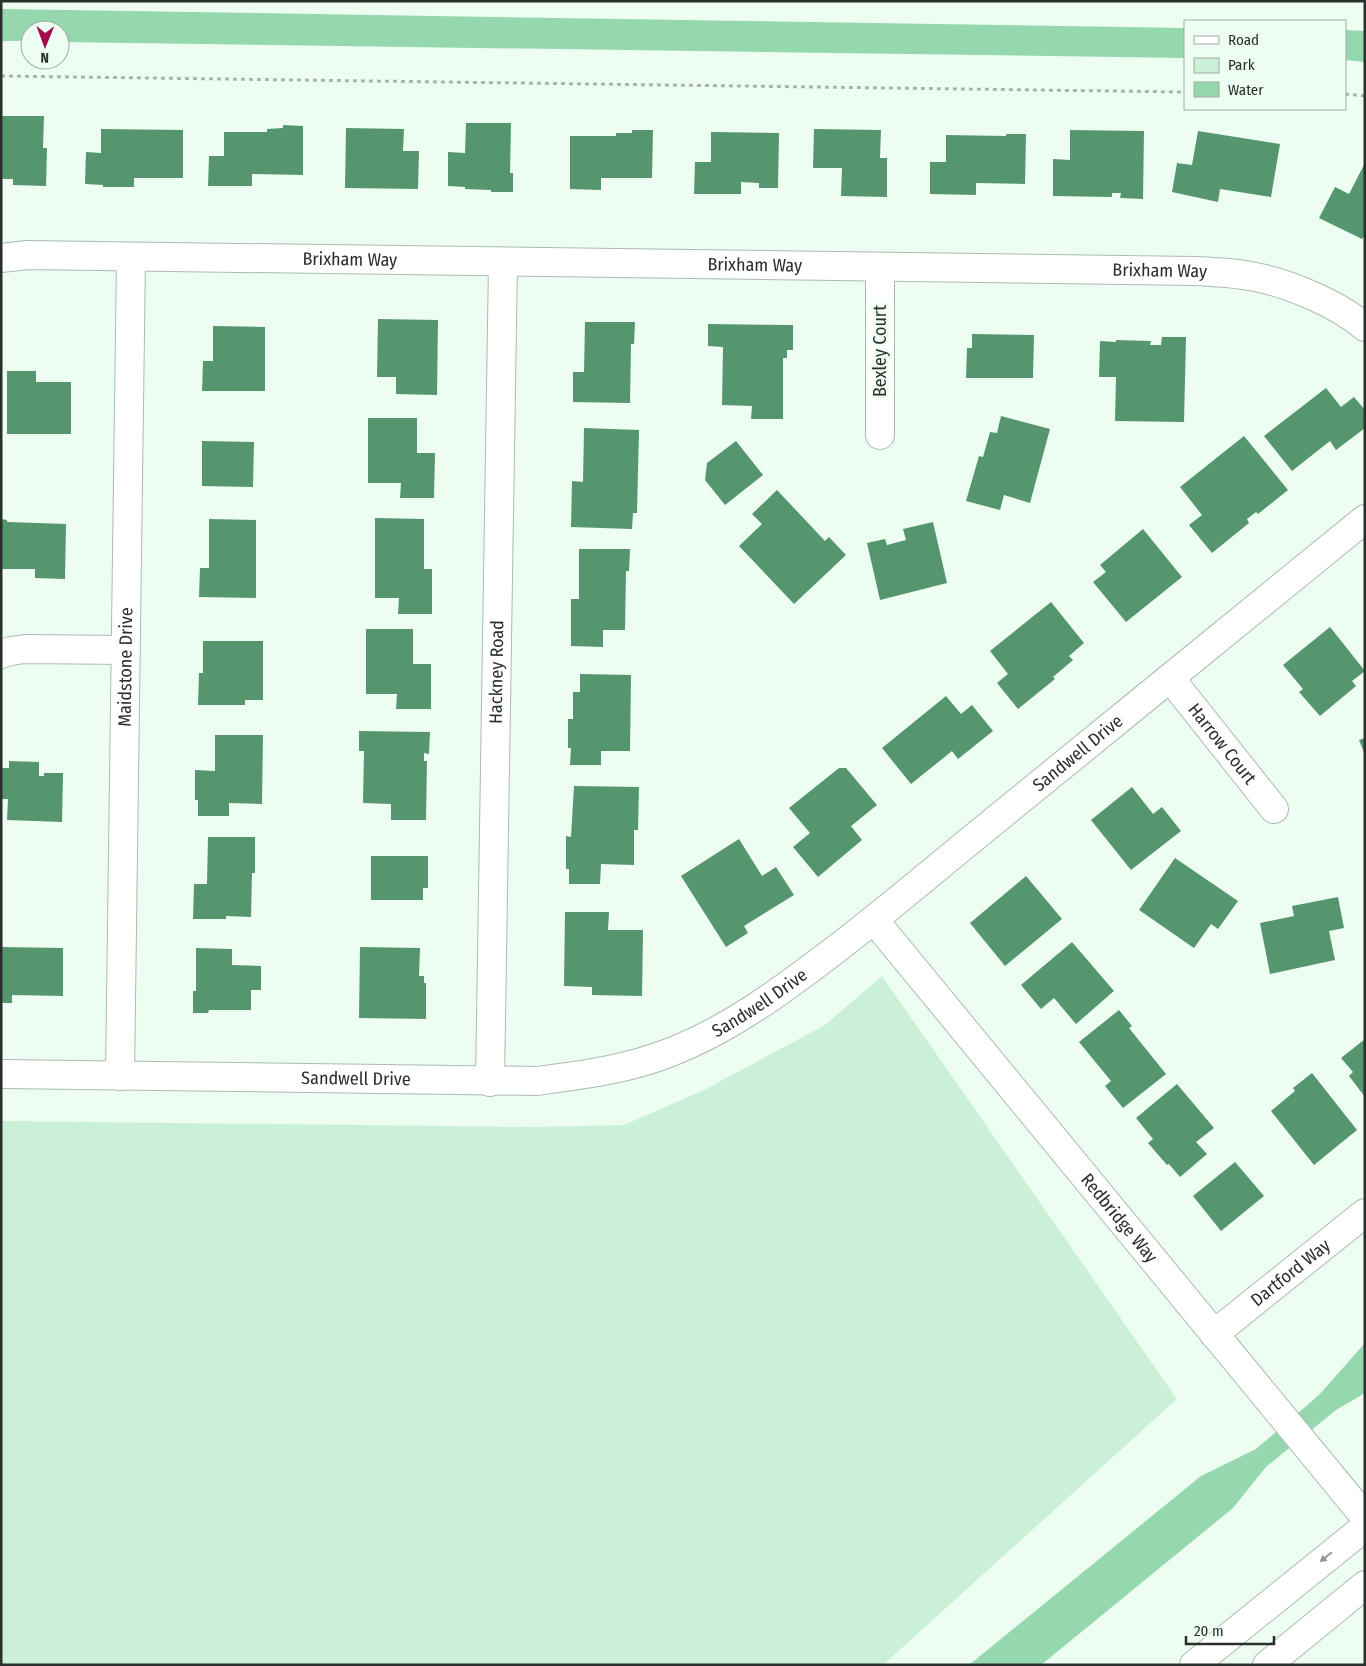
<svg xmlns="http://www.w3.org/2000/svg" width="1366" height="1666" font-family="'Fira Sans Condensed',sans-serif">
<rect width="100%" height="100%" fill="#edfdf2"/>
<polygon fill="#caf1d7" points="882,976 1177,1399 883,1665 1,1665 1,1121 531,1127 624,1125 704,1090 825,1025"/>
<g fill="#96d8ae">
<polygon points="1,9 1185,28 1185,58 60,42 60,30 30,30 30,41 1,41"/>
<polygon points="1345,30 1365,31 1365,62 1345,60"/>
<polygon points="1365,1343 1365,1393 1336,1410 1266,1467 1233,1508 1041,1665 969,1665 1201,1476 1256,1449 1319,1395"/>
</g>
<g fill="#55966f">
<polygon points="1,116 44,116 43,148 47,148 46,186 13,185 13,179 1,179"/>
<polygon points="466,123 511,123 510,173 513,173 513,192 491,192 491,190 465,189 465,187 448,186 448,152 465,153"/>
<polygon points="283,125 303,126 303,175 252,174 252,186 208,186 209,156 224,156 224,132 267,132 267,129 283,128"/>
<polygon points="346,128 404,129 403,151 419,151 418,189 345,188"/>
<polygon points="101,129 183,130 183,178 134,178 134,187 103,187 103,185 85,184 86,152 101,153"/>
<polygon points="814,129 881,130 880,158 887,158 887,197 841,196 842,168 813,168"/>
<polygon points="632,130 653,130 652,178 601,178 601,190 570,189 570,136 616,136 616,133 632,133"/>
<polygon points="1070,130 1144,131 1143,199 1120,198 1121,193 1112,193 1112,197 1053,196 1053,159 1070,160"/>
<polygon points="1198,131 1280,144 1271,197 1220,189 1218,202 1172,192 1177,163 1192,165"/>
<polygon points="711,132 779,133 778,188 759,188 759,183 741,182 741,194 694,194 695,162 711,162"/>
<polygon points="1006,134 1026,134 1025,184 976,183 976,195 930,194 930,162 946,162 946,135 1006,136"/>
<polygon points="1365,163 1365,235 1362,239 1319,218 1335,187 1349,194"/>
<polygon points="378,319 438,320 437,395 396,394 396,377 377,377"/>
<polygon points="585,322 635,322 634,344 631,344 630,403 573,402 573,372 584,372"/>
<polygon points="708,324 793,325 793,350 787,350 787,358 783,358 783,419 751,419 752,406 722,405 723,347 708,346"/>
<polygon points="213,326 265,327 265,391 202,391 203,361 213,361"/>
<polygon points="972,334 1034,335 1033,378 966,378 967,348 972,348"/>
<polygon points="1162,337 1186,337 1184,422 1115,421 1116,377 1099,377 1100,341 1116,342 1116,340 1151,341 1150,345 1161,345"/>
<polygon points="7,371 36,371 36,382 71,382 71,434 7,434"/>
<polygon points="1326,388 1341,407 1354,397 1365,410 1365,428 1336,450 1330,441 1292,471 1264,436"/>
<polygon points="1001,416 1050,429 1030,503 1004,495 1000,510 966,501 979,456 983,457 990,432 997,433"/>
<polygon points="368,418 417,418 417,453 435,453 434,498 400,498 401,483 368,483"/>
<polygon points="584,428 639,430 637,513 633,513 632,529 571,527 572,481 583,482"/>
<polygon points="1244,436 1288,490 1258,514 1256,512 1247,519 1249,523 1212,553 1189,525 1202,515 1180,487"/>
<polygon points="202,441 254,442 253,487 202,486"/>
<polygon points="736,441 763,475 725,505 705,480 707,463"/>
<polygon points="777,490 825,541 829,537 846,555 794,604 739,546 762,524 752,514"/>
<polygon points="375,518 424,519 424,569 432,569 432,614 398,614 399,598 375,598"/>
<polygon points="1,519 7,520 7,522 66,524 65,579 35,578 35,569 1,569"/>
<polygon points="209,519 256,520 256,598 199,597 200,568 209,568"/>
<polygon points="933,522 947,583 880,600 867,543 885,539 887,545 906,540 903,529"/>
<polygon points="1143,529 1182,577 1126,622 1093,582 1106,572 1100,565"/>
<polygon points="579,549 630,549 629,571 626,571 625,630 603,630 603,647 571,646 571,599 579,599"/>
<polygon points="1051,602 1084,643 1069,656 1073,660 1053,677 1055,679 1018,709 997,683 1008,674 990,651"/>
<polygon points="1330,627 1365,671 1352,681 1356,686 1320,716 1299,692 1303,689 1283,665"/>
<polygon points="366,629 413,629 413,664 431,664 431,709 396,709 397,694 366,694"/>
<polygon points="203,641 263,641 263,700 245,700 245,705 198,705 199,673 203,673"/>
<polygon points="580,674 631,675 630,751 601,751 601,765 570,765 571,748 568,748 568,719 573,719 573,692 580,692"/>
<polygon points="946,696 961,714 972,705 993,731 958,759 952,751 911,784 882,748"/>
<polygon points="359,731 430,732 429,754 424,753 424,761 427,761 426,820 391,820 391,804 363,803 364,751 359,751"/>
<polygon points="215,735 263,735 262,804 229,803 229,816 198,816 198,800 195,800 195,770 215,771"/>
<polygon points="1365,738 1365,755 1359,740"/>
<polygon points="9,761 39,762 39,776 44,776 44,773 63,773 62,822 7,820 8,799 1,799 1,768 9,768"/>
<polygon points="839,768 846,768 877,805 851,826 862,840 818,877 793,847 810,833 789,808"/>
<polygon points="574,786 639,787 638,830 634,830 634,865 601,864 600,884 569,884 569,869 566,869 566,836 571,837"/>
<polygon points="1132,787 1153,814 1162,807 1181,831 1131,870 1091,820"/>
<polygon points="208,837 255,837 255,873 252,873 251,917 226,916 226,919 193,919 194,884 207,884"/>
<polygon points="739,839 762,876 776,867 794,895 744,926 748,933 726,947 681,876"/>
<polygon points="371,856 428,856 428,888 423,888 423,900 371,900"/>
<polygon points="1175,858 1238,901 1218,929 1211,924 1194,948 1139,910"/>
<polygon points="1026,876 1062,919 1005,966 970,923"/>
<polygon points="1338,897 1344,928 1329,931 1335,960 1270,974 1260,923 1294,916 1292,906"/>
<polygon points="565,912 609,912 608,930 643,930 642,996 592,995 592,987 564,986"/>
<polygon points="1072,942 1114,991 1076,1024 1054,998 1041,1009 1021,985"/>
<polygon points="1,947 63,948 63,996 12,995 12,1003 1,1003"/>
<polygon points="360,947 420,948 419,976 424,976 424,983 426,983 426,1019 359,1018"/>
<polygon points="196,948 232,949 232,965 261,966 261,990 251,990 251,1010 209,1010 208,1013 193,1013 193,991 196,991"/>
<polygon points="1119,1010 1132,1026 1129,1028 1166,1074 1123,1108 1105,1086 1111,1081 1079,1042"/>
<polygon points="1365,1039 1365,1097 1349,1076 1353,1072 1341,1058"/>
<polygon points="1312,1073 1357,1130 1314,1165 1271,1111 1295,1091 1293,1088"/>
<polygon points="1177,1084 1214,1128 1196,1142 1207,1154 1180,1177 1169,1164 1167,1165 1148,1143 1153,1139 1136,1118"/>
<polygon points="1235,1162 1264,1196 1221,1231 1193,1196"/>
</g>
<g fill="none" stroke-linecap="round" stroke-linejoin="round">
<defs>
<g id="street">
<path id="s1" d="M 1,258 L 27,255 L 1195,271 C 1217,272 1239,273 1260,278 C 1293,285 1339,305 1365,327"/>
<polyline points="880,267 880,435"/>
<polyline points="1,654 11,651 25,649 126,650"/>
<path id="s2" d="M 1170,678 L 1274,809"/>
<path id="s3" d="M 874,920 L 1365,1517"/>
<path id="s4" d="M 1,1074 L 537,1081 C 583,1075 629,1069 671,1052 C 730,1029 781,991 831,953 C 877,918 921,881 966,844 C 1099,736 1232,627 1365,519"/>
<path id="s5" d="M 120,1076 L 131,257"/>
<path id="s6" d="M 490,1082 L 503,262"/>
<path id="s7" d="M 1214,1334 L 1365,1213"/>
<polyline points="1194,1665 1365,1527"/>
<polyline points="1267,1665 1365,1585"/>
</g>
</defs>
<use href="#street" stroke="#acbbb0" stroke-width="30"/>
<g stroke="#a9b5ad" stroke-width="3" stroke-dasharray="4 4" stroke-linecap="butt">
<polyline points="1,76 1185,92"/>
<polyline points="1345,94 1365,96"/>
</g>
<use href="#street" stroke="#fff" stroke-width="28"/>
</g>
<defs><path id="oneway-solid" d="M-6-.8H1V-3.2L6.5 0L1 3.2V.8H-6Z" transform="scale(1.25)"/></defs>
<use fill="#949795" href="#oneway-solid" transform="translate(1326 1557) rotate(141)"/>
<g text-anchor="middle" stroke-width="5" stroke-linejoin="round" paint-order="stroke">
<g font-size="18" fill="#292f2b" stroke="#edfdf2">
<text dy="6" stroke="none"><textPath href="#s1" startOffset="349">Brixham Way</textPath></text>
<text dy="6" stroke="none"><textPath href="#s1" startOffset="754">Brixham Way</textPath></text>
<text dy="6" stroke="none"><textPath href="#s1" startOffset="1159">Brixham Way</textPath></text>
<text transform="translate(880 351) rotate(-90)" y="6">Bexley Court</text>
<text dy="6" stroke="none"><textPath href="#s5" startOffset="409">Maidstone Drive</textPath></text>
<text dy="6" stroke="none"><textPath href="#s6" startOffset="410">Hackney Road</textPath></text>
<text dy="6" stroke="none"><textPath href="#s2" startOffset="84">Harrow Court</textPath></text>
<text dy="6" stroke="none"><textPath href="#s4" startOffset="1180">Sandwell Drive</textPath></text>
<text dy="6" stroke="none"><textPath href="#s4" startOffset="775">Sandwell Drive</textPath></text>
<text dy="6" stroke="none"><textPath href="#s4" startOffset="355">Sandwell Drive</textPath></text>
<text dy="6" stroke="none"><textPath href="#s3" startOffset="386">Redbridge Way</textPath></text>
<text dy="6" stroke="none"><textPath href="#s7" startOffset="98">Dartford Way</textPath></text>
</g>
</g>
<rect width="1366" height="1666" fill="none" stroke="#292f2b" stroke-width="5"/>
<rect x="1184" y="20" width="162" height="90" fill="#edfdf2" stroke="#9faba2"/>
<rect x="1194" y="36" width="25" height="8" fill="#ffffff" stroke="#9faba2"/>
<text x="1228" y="45" font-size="15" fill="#292f2b">Road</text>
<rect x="1194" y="58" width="25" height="15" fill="#caf1d7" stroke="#9faba2"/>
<text x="1228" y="70" font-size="15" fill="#292f2b">Park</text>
<rect x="1194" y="82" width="25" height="15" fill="#96d8ae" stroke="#9faba2"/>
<text x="1228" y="95" font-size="15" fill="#292f2b">Water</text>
<g transform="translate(45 45) rotate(181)"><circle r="24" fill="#edfdf2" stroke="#9faba2"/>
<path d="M0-4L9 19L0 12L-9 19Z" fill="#a20a49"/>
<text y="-8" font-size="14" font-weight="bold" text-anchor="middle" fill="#292f2b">N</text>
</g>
<path d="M1186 1636v8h88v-8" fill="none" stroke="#292f2b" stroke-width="2.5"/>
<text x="1194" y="1636" font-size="15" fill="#292f2b" stroke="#edfdf2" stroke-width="4" paint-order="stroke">20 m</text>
</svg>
